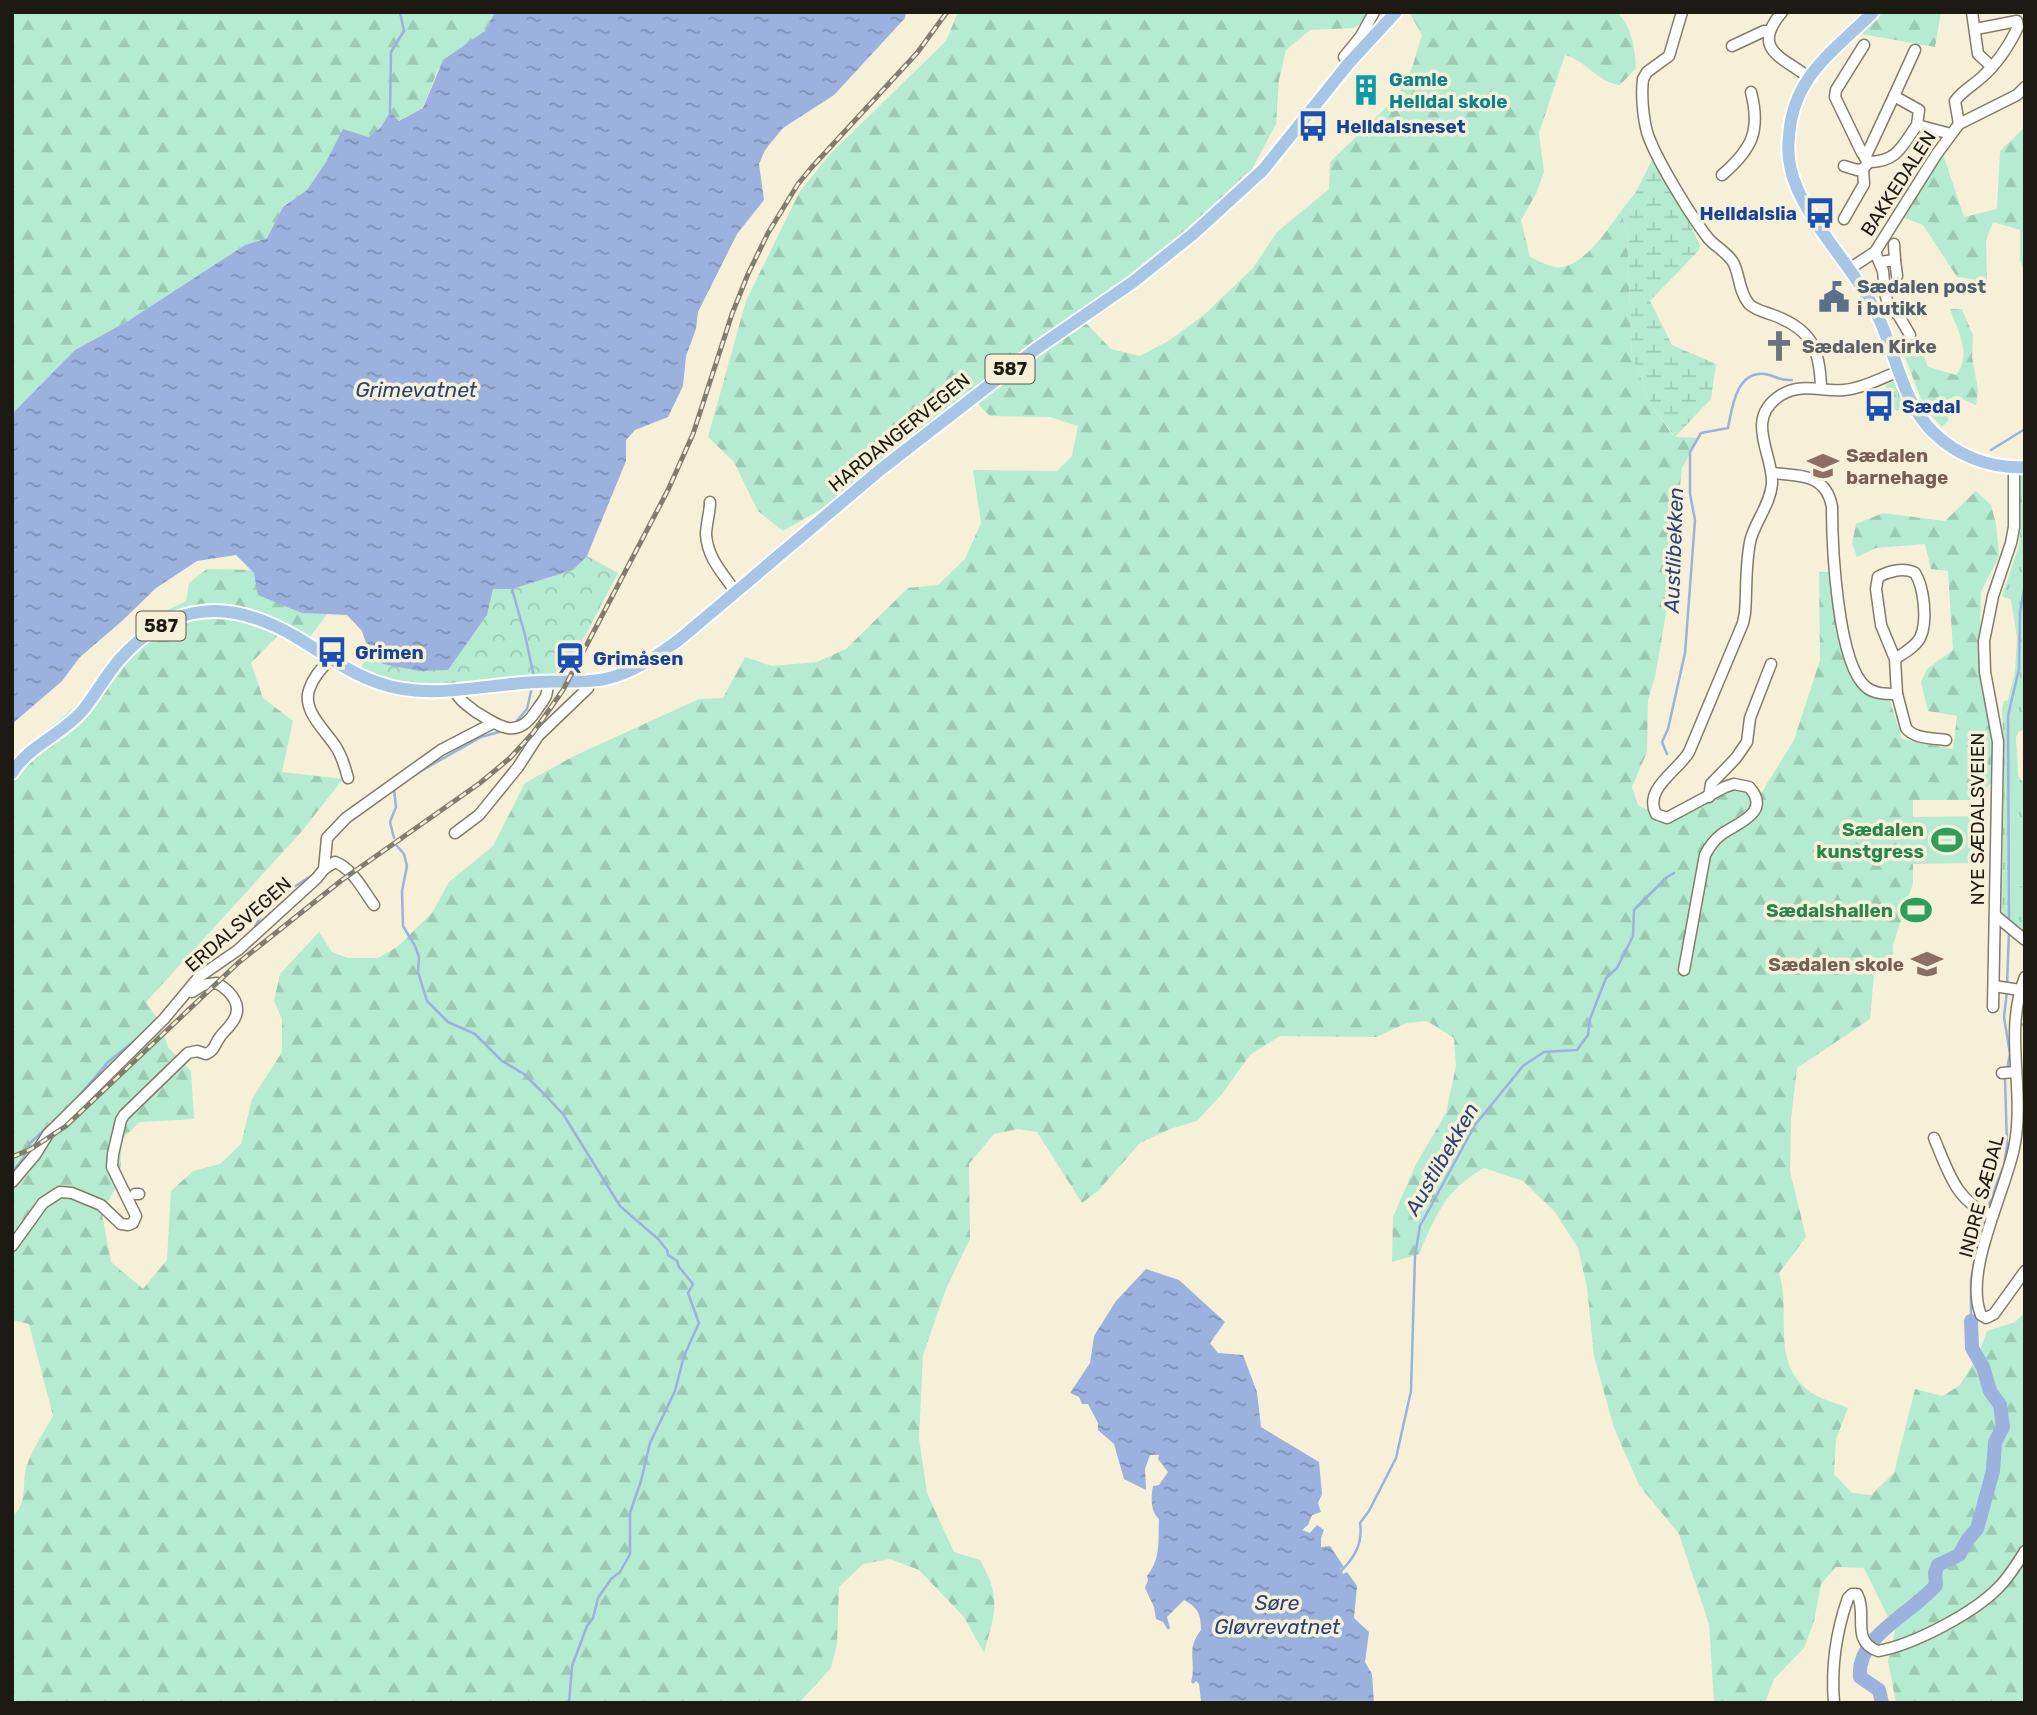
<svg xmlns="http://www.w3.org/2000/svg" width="2037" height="1715" font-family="Rubik,sans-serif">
<defs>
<pattern id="grass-tufts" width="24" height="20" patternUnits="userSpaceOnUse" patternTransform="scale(1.75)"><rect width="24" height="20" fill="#b5ebd1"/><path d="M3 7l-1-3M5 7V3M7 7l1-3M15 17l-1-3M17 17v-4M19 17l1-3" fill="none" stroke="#9bc9b2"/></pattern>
<pattern id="forest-firs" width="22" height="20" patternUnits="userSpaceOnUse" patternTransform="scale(1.75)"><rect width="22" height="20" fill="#b5ebd1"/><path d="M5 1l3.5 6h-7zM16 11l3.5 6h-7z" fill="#9bc9b2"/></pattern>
<pattern id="wetland-marsh" width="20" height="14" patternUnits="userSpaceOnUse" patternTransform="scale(1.75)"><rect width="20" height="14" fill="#b5ebd1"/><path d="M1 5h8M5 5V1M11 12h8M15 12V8" fill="none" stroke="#9bc9b2"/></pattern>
<pattern id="park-crowns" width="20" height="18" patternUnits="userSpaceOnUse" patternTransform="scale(1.75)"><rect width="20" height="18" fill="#b5ebd1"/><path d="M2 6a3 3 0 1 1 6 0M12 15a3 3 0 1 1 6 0" fill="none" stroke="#9bc9b2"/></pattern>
<pattern id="water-ripples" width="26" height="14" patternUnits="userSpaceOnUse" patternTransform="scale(1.75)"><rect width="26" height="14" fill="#9bb1de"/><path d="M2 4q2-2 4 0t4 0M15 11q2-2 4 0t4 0" fill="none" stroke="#7e8fb3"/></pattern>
</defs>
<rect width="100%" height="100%" fill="#f6f0d9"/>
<g fill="url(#grass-tufts)">
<polygon points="1894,381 1899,384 1908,405 1902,412 1893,409 1886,395 1886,385"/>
<polygon points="2025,473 2025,730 2019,731 2016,737 2018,775 2020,780 2025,781 2025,821 2017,820 2013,885 2025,886 2025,929 2022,930 2003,913 2002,907 2004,762 2002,709 2004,701 2008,700 2015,672 2017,637 2011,600 2002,596 2019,545 2021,511 2018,480 2020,476"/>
</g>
<g fill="url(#forest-firs)">
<polygon points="12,12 495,12 485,31 438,69 423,108 398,121 390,113 381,127 368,137 358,135 326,162 307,190 283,207 267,238 245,245 128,321 75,350 12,417"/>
<path d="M 958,12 L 1383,12 L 1353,28 L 1310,30 L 1286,50 L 1279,80 L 1276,124 L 1252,169 L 1230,189 L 1202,224 L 1082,319 L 1111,349 L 1140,356 L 1168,341 L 1204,315 L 1253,268 L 1277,232 L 1329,189 L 1330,162 L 1397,97 L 1412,68 L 1422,35 L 1409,12 L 1617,12 C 1632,27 1635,48 1636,68 L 1620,85 C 1599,83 1585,60 1565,55 L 1539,133 L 1544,172 L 1536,194 L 1521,220 L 1530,257 C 1537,260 1544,264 1551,266 C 1579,275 1607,230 1621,211 L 1627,233 L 1632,356 L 1652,406 L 1674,437 L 1699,438 L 1682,468 L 1668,602 L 1655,677 L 1648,700 L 1647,752 L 1632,787 L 1638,805 L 1661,817 L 1737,784 L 1757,800 L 1794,740 L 1820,660 L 1819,572 L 1831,572 L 1836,633 L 1862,693 L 1890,701 L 1902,739 L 1953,749 L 1957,716 L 1928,711 L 1921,682 L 1927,669 L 1953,650 L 1948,571 L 1931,569 L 1925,544 L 1876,548 L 1857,557 L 1852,543 L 1856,524 L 1883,513 L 1945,521 L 1976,491 L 1991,505 L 1996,524 L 1999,556 L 1981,592 L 1980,632 L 1991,703 L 1997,766 L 1991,783 L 1976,800 L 1913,800 L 1913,883 L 1893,945 L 1891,974 L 1874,974 L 1870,1019 L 1797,1068 L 1791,1119 L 1790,1171 L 1806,1237 L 1779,1273 C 1792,1314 1769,1364 1812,1393 C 1822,1400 1837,1403 1848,1408 L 1836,1439 L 1834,1474 L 1852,1493 L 1871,1495 L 1894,1473 L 1915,1389 L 1942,1396 L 1959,1386 L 1977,1358 L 1987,1331 L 2015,1322 L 2025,1312 L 2025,1703 L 1896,1703 L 1888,1661 L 1895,1631 L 1864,1568 L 1836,1567 L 1821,1584 L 1814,1621 L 1804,1648 L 1774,1679 L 1765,1703 L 1714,1703 L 1709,1624 L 1679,1534 L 1639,1485 L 1614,1428 L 1594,1356 L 1587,1287 L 1578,1248 L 1555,1212 L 1523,1181 L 1484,1168 C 1445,1190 1436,1215 1419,1254 L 1392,1262 L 1393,1217 L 1416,1164 L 1446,1113 L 1456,1066 L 1454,1038 L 1427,1021 L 1407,1023 L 1376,1037 L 1280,1036 L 1250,1055 L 1222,1094 L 1197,1121 L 1170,1129 L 1140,1143 L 1098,1191 L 1082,1203 L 1037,1132 L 1018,1129 L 994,1134 L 969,1164 L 970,1239 L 946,1289 L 923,1355 L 919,1438 L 927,1493 L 954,1552 L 980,1560 C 1002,1599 995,1612 984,1653 L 964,1617 L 919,1570 L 890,1559 L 863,1564 L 839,1587 L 837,1644 L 831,1668 L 799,1703 L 12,1703 L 12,1516 C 29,1504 21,1481 27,1465 C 33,1448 44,1432 53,1416 L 29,1324 L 12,1320 L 12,759 L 84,699 L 156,616 L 186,601 L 189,583 L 207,569 L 251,570 L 302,613 L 327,614 L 304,645 L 281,632 L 251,663 L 263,698 L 293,721 L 282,772 L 343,779 L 302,831 L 146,1002 L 160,1022 L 168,1047 L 191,1071 L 194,1119 L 140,1122 L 122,1139 L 120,1178 L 102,1214 L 111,1262 L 143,1289 L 167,1260 L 171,1191 L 193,1171 L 220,1164 L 241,1144 L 252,1099 L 282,1052 L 282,1019 L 274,1001 L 280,974 L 319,932 L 332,952 L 348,958 L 378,958 L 397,947 L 432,913 L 449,882 L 493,846 L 525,783 L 574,756 L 699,699 L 723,698 L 745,657 L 772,666 L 817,662 L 846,649 L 908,588 L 938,585 L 965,559 L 981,523 L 973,470 L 1057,471 L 1072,456 L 1078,426 L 1050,417 L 990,416 L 972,398 L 842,497 L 783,531 L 758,511 L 734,462 L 708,437 L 746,301 L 799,193 L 829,155 L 946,41 Z"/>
<polygon points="1860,12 1941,12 1935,47 1861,34"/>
<polygon points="2025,127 2025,275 2020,260 2020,230 1993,222 1986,240 1987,281 1957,277 1923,225 1902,217 1943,154 1964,217 1997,209 2000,151"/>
<path d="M 1950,309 L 1962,309 L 1973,335 L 1972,357 L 1978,390 L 1976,405 L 1955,396 L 1941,403 L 1949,420 L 1942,427 L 1925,409 L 1901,347 L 1914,343 L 1922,351 L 1928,367 L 1956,375 C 1973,356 1957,329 1950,309 Z"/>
</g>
<polygon fill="url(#wetland-marsh)" points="1653,158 1662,168 1700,245 1699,250 1650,301 1672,345 1716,364 1711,399 1675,437 1652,406 1632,356 1627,233 1621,211 1636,192"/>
<polygon fill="url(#park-crowns)" points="587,556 618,573 564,676 421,687 390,682 361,670 368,649 383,664 448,670 487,615 493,589 512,589 573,570"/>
<g fill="#b5ebd1">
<polygon points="1983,816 1983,863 1910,864 1910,817"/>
<polygon points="2016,820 2025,821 2025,886 2012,885"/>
</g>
<g fill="url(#water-ripples)">
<polygon points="906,12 905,18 834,95 783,128 765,150 759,164 764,200 737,234 698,312 696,329 686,356 683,386 668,417 635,430 626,440 626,461 587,556 573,570 512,589 493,589 487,615 448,670 419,671 383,664 368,649 362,631 347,615 302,613 258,595 254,573 236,555 197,561 156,588 122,621 80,657 62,681 12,724 12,417 15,411 75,350 128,321 245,245 267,238 283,207 307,190 326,162 343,129 368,137 381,127 390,112 399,121 423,108 443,60 485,31 495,12"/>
<path d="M 1146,1269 L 1179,1280 L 1225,1322 L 1210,1343 L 1218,1353 L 1243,1355 L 1257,1392 L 1261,1427 L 1319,1462 L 1322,1494 L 1318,1503 L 1321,1512 L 1312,1515 L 1308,1525 L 1302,1530 L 1310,1533 L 1317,1525 L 1324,1530 L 1321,1538 L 1321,1547 L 1330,1546 L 1344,1567 L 1340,1569 L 1343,1574 L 1347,1572 L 1357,1586 L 1354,1618 L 1369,1632 L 1365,1662 L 1372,1674 L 1374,1703 L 1201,1701 L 1199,1684 L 1196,1681 L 1193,1684 L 1191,1682 C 1197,1662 1185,1650 1201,1630 C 1201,1614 1198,1608 1184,1600 L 1167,1617 L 1170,1628 L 1168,1630 L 1163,1622 L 1156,1619 L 1154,1607 L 1145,1588 L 1148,1580 L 1147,1576 C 1161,1559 1158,1540 1159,1519 C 1150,1511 1151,1497 1153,1486 L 1159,1485 L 1168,1472 L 1158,1459 L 1159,1455 L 1150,1455 L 1145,1469 L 1146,1490 L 1124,1479 L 1114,1444 L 1098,1430 L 1098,1423 L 1088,1404 L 1082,1404 L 1079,1397 L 1070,1393 L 1090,1363 L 1094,1336 L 1116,1301 Z"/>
</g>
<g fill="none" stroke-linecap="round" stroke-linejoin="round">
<g stroke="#9bb1de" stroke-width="2.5">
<polyline points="390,112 391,52 404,31 400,12"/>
<polyline points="1991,450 2025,429"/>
<polyline points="512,589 525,635 534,677"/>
<polyline points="514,724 527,709 532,687"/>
<path d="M 1667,754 L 1662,742 L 1668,729 L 1685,653 L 1695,520 L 1690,494 L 1690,452 L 1701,433 L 1728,428 C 1732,408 1736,371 1765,374 C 1777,376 1778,381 1792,380"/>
<polyline points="412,776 481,737 506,730"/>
<polyline points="394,789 396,807 390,822 394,838"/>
<polyline points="397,846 404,854 407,866 402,891 403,926 415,946 419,957 418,972 427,1001 448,1022 475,1034 502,1061 524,1074 545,1095 563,1114 620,1206 658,1239 667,1250 668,1255 677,1261 679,1267 693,1284 688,1293 699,1323 684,1356 675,1391 650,1443 641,1481 630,1513 630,1554 620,1572 611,1579 598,1598 593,1618 587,1626 572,1666 569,1703"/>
<polyline points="2009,922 2008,716 2019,669 2020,613 2025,583"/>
<polyline points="252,932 268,904 314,874"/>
<polyline points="2007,985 2009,932"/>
<polyline points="2021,1024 2025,1026"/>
<polyline points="74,1102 108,1062 138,1038"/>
<polyline points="12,1172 23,1159 30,1143 64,1112"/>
<polyline points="1971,1321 1971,1280 1981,1225 2004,1165 2007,1146 2005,1079 2010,1054 2004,1017 2007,991"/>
<path d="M 1341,1571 C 1355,1557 1363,1543 1360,1523 L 1369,1511 L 1396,1458 L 1411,1391 L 1415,1256 L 1420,1226 L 1475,1125 L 1523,1066 L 1544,1052 L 1577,1050 L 1588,1035 L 1590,1019 L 1606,978 L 1617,968 L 1633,936 L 1634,910 L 1667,877 L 1674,873"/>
</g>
<path stroke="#9bb1de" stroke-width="14" d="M 1882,1703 L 1879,1690 L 1860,1677 C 1856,1636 1913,1613 1936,1585 L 1935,1573 L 1938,1565 L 1959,1555 L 1968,1539 L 1977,1529 L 1993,1471 L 1995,1442 L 2003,1427 L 2000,1405 L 1990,1391 L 1983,1367 L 1972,1348 L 1971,1321"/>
<defs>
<g id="minor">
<path d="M 1682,12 L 1669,56 L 1647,72 L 1643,79 C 1641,94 1643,117 1647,132 C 1655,158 1691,216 1708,238 C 1715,247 1729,253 1734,264 C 1740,277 1739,292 1749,304 C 1755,310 1765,312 1773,315 C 1811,329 1820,348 1821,388"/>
<path d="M 1782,12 C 1750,50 1783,57 1808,77"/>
<polyline points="1972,12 1978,54 1992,67"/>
<path d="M 1864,45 L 1836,90 L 1835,97 L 1862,153 L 1869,162 C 1897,162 1902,146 1917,125 L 1951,134"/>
<polyline points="1732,46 1764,31 1770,31"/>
<polyline points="1344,57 1361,36 1374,12"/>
<polyline points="1894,96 1915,50"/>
<path d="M 1959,124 L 1955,101 C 1962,91 1972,86 1981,78 C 1997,64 2009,46 2018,27 L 2017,21 L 1976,29"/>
<polyline points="1865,158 1894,96 1919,110 1917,125"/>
<polyline points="1844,166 1857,170 1863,169"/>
<path d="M 1722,175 C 1752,149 1761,131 1751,92"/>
<polyline points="1844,219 1864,184 1863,169 1869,162"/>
<polyline points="1894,244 1895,260"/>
<polyline points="1875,252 1883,271 1885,293 1888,304 1899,316 1910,335"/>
<polyline points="1880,262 1895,260 1897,276"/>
<polyline points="1849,269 1875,252 1936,155 1959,124 2017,95 2025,87"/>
<path d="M 1772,473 C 1799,476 1826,473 1832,507 C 1832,544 1837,663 1866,687 C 1874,694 1886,694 1897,694"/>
<path d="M 710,502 C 710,513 706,524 706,535 C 708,560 724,574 736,593"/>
<path d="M 331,658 C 322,668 313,677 309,690 C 302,711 326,731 336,747 C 342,756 345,767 348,778"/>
<path d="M 1895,659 C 1904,653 1915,647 1920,638 C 1928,622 1924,587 1915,573 C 1904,567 1889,571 1878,577 L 1876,589 L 1881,625 L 1895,659 L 1897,694 L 1906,728 C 1914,739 1933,738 1946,740"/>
<path d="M 454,688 C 457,699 468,706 476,712 C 500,727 517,740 536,711 C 546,696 547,699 548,681"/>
<polyline points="1709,797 1711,784 1736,758 1747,742 1750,718 1771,664"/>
<polyline points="455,833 479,815 518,767 538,736 588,688 589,681"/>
<path d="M 324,869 L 335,862 C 353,869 363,890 374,905"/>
<polyline points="1996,916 2025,940"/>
<path d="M 1684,970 L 1705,855 C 1709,847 1714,840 1722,834 C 1738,823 1772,812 1749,787 L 1734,784 L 1725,787 L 1667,818 L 1656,814 C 1643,789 1678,771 1689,752 L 1743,623 L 1745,613 C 1747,589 1745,561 1751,538 C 1757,519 1770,504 1772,484 C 1774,455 1743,419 1781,395 C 1802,382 1822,392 1844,390 C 1863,388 1882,378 1899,371"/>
<path d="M 2025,977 C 2003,1032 2026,1091 2014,1148 C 2005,1193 1963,1272 1981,1315 L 1986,1318 L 1994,1314 L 2025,1271"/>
<polyline points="1994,986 2020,990"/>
<polyline points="1993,1007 1998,742 1985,672 1984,641 1993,596 2011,543 2014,527 2014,468"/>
<polyline points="2002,1073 2016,1072"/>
<path d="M 1934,1138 C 1948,1170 1956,1204 1993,1215"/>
<polyline points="12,1182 35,1155 48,1134 164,1019 199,977 238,950 317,878 324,869 327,838 346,818 441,750 493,723"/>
<polyline points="135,1194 139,1194"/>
<path d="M 12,1246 L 43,1203 L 60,1192 L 72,1193 L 101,1205 L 121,1224 L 128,1225 L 133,1223 L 136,1216 L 112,1167 L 113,1154 L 121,1120 L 124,1115 L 188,1053 L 197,1051 L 206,1054 C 215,1050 214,1045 220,1037 C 223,1032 228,1029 231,1024 C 245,1007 232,992 217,983 L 203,985 L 192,992"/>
<path d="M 1834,1703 C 1831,1667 1836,1632 1848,1598 L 1852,1594 L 1857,1594 C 1868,1614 1850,1641 1878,1651 C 1913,1645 1974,1613 1999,1587 C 2009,1577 2017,1564 2025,1551"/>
</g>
<g id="major">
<path d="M 1873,12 C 1835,51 1793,75 1789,136 C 1787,153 1790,172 1797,188 C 1818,236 1860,274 1881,323 C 1897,360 1904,403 1933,432 C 1957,456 1991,469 2025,467"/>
<path d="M 12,773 C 29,745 62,735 83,710 C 96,694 106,675 120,659 C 173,600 231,599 296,637 C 323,653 349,673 379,683 C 429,701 486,684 537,682 C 559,680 583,684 605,679 C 633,673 657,656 680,639 L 880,470 L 1036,349 L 1133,282 L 1193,234 L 1263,170 L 1349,63 L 1396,12"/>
</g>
</defs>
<use href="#minor" stroke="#827c68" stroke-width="13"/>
<use href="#major" stroke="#fff" stroke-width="16"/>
<use href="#minor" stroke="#fff" stroke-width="10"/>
<use href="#major" stroke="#a7c5e5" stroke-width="12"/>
<defs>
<polyline id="rail" points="12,1157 31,1149 66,1126 238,963 342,880 480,783 510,758 533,733 563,690 668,490 693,434 732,314 748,274 768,233 798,184 812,167 917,53 947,12"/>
</defs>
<use href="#rail" stroke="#807c6e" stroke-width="5"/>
<use href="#rail" stroke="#f6f0d9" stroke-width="2.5" stroke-dasharray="8" stroke-linecap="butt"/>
</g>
<defs>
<symbol id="building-bare" viewBox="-9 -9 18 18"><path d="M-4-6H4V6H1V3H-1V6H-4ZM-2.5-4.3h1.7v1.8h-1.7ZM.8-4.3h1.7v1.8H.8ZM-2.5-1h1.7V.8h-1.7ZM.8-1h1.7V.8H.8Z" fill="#0f9aa8" stroke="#f6f0d9" stroke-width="2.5" paint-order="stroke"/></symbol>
<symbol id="bus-bare" viewBox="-9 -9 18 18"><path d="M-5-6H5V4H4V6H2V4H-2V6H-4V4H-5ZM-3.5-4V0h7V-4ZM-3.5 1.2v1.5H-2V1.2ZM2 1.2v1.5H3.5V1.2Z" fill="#1a4fb4" stroke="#f6f0d9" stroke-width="2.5" paint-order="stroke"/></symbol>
<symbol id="civic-bare" viewBox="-9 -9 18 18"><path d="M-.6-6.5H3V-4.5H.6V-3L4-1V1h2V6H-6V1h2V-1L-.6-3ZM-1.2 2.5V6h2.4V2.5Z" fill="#5c6f8a" stroke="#f6f0d9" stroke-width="2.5" paint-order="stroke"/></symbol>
<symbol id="church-bare" viewBox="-9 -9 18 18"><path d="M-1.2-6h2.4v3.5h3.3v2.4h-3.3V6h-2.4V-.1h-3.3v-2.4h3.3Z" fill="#6b7280" stroke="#f6f0d9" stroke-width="2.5" paint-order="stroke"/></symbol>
<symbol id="school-bare" viewBox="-9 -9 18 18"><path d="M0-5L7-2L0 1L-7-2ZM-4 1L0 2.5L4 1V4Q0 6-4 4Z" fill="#8d6e63" stroke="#f6f0d9" stroke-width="2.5" paint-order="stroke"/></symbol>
<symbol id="station-bare" viewBox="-9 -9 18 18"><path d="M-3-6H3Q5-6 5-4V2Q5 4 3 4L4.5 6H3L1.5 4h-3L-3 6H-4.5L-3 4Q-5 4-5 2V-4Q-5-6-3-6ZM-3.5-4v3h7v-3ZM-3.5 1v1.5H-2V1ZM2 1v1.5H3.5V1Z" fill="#1a4fb4" stroke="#f6f0d9" stroke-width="2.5" paint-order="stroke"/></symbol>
<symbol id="stadium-bare" viewBox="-9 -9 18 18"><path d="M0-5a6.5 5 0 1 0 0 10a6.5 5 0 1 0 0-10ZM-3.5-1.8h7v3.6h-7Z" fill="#2e9e5b" stroke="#f6f0d9" stroke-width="2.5" paint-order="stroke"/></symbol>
</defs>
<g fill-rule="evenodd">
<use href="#building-bare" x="1344" y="68" width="44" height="44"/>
<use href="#bus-bare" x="1291" y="104" width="44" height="44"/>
<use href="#bus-bare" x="1798" y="191" width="44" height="44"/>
<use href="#civic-bare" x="1812" y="275" width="44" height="44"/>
<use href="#church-bare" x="1757" y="324" width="44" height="44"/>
<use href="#bus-bare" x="1857" y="384" width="44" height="44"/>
<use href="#school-bare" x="1801" y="444" width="44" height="44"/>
<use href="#bus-bare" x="310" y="630" width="44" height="44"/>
<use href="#station-bare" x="548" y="636" width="44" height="44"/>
<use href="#stadium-bare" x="1925" y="818" width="44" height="44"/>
<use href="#stadium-bare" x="1894" y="888" width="44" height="44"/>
<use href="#school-bare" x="1905" y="942" width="44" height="44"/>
</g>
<g text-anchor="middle" stroke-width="7" stroke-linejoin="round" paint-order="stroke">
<g fill="#f6f0d9" stroke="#5d5a4e" stroke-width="2">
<rect x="985.5" y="354.5" width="49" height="29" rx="5"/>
<rect x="136.5" y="611.5" width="49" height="29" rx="5"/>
</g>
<g font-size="18" font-weight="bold" fill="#1c1a12">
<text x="1010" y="375">587</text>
<text x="161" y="632">587</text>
</g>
<g font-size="19" font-weight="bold" fill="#0d838f" stroke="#f6f0d9" text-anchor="start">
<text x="1389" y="86">Gamle<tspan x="1389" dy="22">Helldal skole</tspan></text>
</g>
<g font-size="19" font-weight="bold" fill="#164399" stroke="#f6f0d9" text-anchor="start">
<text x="1336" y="133">Helldalsneset</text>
<text x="1797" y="220" text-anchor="end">Helldalslia</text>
<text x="1902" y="413">Sædal</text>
<text x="355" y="659">Grimen</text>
<text x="593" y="665">Grimåsen</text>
</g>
<g font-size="19" fill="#1c1a12" stroke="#f6f0d9">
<text transform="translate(1898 183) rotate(-57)" y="7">BAKKEDALEN</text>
<text transform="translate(899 432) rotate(-39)" y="7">HARDANGERVEGEN</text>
<text transform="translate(1977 819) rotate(-90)" y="7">NYE SÆDALSVEIEN</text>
<text transform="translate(238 924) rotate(-41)" y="7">ERDALSVEGEN</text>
<text transform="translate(1981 1196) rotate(-75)" y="7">INDRE SÆDAL</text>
</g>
<g font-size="19" font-weight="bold" fill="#4e5e75" stroke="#f6f0d9" text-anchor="start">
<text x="1857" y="293">Sædalen post<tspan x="1857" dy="22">i butikk</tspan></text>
</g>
<g font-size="19" font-weight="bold" fill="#5b616d" stroke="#f6f0d9" text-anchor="start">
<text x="1802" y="353">Sædalen Kirke</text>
</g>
<g font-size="19" font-weight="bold" fill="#785e54" stroke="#f6f0d9" text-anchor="start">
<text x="1846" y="462">Sædalen<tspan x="1846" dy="22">barnehage</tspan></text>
<text x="1904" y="971" text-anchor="end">Sædalen skole</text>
</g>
<g font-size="19" font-weight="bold" fill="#27864d" stroke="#f6f0d9" text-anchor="end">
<text x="1924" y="836">Sædalen<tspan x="1924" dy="22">kunstgress</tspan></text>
<text x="1893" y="917">Sædalshallen</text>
</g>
<g font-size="21" font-style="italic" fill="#2a427a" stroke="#f6f0d9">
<text x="416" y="397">Grimevatnet</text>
<text transform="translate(1674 550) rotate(-88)" y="7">Austlibekken</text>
<text transform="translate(1442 1159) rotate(-60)" y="7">Austlibekken</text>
<text x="1277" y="1610">Søre<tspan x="1277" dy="24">Gløvrevatnet</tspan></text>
</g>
</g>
<rect width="2037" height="1715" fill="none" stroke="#1c1a12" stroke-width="28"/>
</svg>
